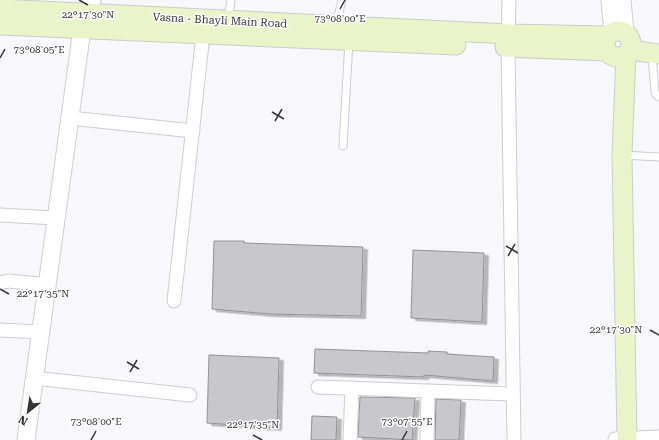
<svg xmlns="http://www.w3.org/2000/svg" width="659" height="440" font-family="'Roboto Serif',serif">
<defs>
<filter id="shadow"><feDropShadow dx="4.5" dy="2.5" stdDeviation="0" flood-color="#0004"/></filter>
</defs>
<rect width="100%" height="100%" fill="#f8f8fc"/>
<g fill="#c8c7cb" stroke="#939295" filter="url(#shadow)">
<polygon points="214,241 244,241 244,243 363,247 361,316 270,314 212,309"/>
<polygon points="413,250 484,253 482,322 411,318"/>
<polygon points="315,349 428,353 428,351 447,352 447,354 494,357 493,381 424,375 424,377 314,373"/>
<polygon points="209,355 279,358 277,428 207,423"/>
<polygon points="360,397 415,398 412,440 358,437"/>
<polygon points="436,399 461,400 459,440 435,440"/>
<polygon points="312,416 337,417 336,440 311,440"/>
</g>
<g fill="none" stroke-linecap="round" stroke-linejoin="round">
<defs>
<g id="service">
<polyline points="228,20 231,0"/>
<polyline points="336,25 342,0"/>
<polyline points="652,55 655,93 659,97"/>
<polyline points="343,146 349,40"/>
<polyline points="623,155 659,157"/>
</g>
<g id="minor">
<polyline points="509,0 508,47 514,440"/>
<polyline points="70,118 193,131"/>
<polyline points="0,215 56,218"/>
<polyline points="0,283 8,281 39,284"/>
<polyline points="174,301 203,34"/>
<polyline points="0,330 41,332"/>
<polyline points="34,378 190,395"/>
<polyline points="318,387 513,394"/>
<polyline points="350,439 352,388"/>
<polyline points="615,439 659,437"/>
<polyline points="427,440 428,391"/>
</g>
<g id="tertiary">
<polyline points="610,0 613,32"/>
<polyline points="622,0 625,33"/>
<polyline points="26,440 82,29 92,0"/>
</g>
<g id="secondary">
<polyline points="0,9 509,34 608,36"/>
<polyline points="0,25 456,45"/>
<circle cx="618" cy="44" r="13"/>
<polyline points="505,47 607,51"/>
<polyline points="630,50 659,54"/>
<polyline points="626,54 622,155 627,440"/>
</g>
</defs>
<use href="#service" stroke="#cdccd0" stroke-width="9"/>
<use href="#minor" stroke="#cdccd0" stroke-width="15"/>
<use href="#tertiary" stroke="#cdccd0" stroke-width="19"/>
<use href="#secondary" stroke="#cdccd0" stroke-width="21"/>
<use href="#service" stroke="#fff" stroke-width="7"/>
<use href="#minor" stroke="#fff" stroke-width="13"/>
<use href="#tertiary" stroke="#fff" stroke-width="17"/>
<use href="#secondary" stroke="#e9f4c8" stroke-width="19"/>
</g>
<path fill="none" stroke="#353536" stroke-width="1.5" d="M 79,0 L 88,5M 340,9 L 345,0M 0,58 L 5,49M 272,112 L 284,119M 275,121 L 282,109M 506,246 L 518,253M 508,256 L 515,244M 0,289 L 9,294M 650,330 L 659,335M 127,362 L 139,369M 130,372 L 137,360M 253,435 L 262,440M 91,440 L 96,431M 402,440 L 407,431"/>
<g text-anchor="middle" stroke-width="3" stroke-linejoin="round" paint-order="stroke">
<g font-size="11" fill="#353536" stroke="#fff">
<text transform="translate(220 20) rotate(3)" y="4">Vasna - Bhayli Main Road</text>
</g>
</g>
<g font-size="10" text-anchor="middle" fill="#353536" stroke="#fff" stroke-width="3" stroke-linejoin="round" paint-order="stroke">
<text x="88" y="18">22°17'30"N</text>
<text x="340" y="22">73°08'00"E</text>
<text x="39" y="53">73°08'05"E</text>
<text x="43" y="297">22°17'35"N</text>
<text x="616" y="333">22°17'30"N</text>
<text x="96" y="425">73°08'00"E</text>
<text x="407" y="425">73°07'55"E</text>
<text x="253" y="428">22°17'35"N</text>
</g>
<g transform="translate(28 412) rotate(210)" stroke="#ffffff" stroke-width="3" paint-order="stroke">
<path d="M0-3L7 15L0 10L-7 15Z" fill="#353536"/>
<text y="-6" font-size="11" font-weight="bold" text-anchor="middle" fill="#353536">N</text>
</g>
</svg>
